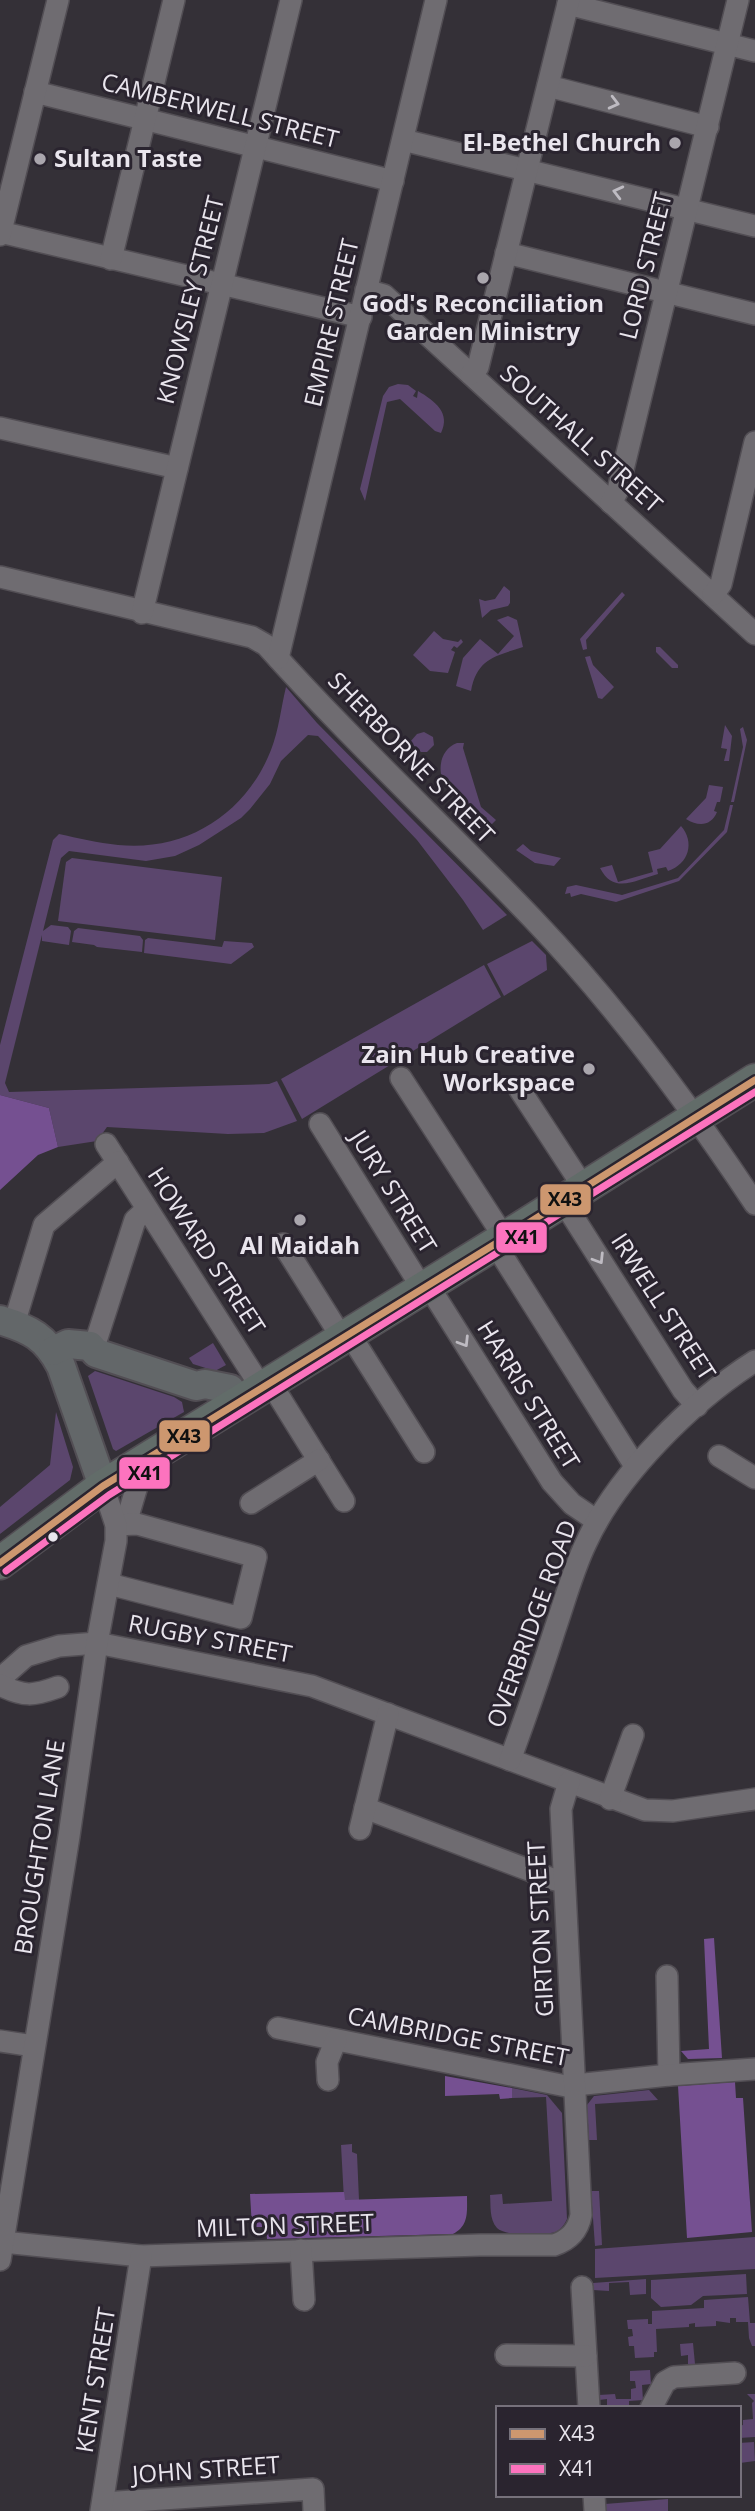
<svg xmlns="http://www.w3.org/2000/svg" width="755" height="2511" font-family="'Open Sans',sans-serif">
<rect width="100%" height="100%" fill="#343037"/>
<g fill="#5b466d">
<path d="M 398,384 L 408,385 L 416,391 L 413,396 L 417,398 L 418,391 C 435,401 451,413 441,433 L 435,431 L 400,399 L 387,402 L 365,501 L 360,489 L 383,396 L 389,387 Z"/>
<polygon points="504,586 510,591 510,603 508,606 491,610 482,618 479,599 485,601 495,599"/>
<polygon points="622,592 625,595 586,640 587,649 583,650 580,639"/>
<path d="M 508,616 L 517,620 L 523,647 C 496,656 477,658 471,691 L 456,686 L 463,658 L 480,639 L 498,654 L 514,636 L 497,620 Z"/>
<polygon points="434,631 443,639 458,642 461,639 463,642 457,648 454,646 451,650 455,652 448,673 430,671 413,655"/>
<polygon points="656,647 660,647 678,665 678,668 672,668 656,652"/>
<polygon points="590,656 593,665 614,687 602,699 598,698 585,657"/>
<path d="M 286,687 L 317,723 L 507,915 L 483,930 L 463,900 L 417,840 L 318,736 L 308,735 L 281,761 L 270,784 L 250,809 L 241,818 L 199,845 L 175,856 L 146,861 L 69,851 L 61,858 L 43,931 L 51,925 L 68,927 L 71,931 L 69,945 L 42,941 L 42,935 L 5,1083 L 9,1092 L 269,1084 L 277,1081 L 297,1121 L 264,1133 L 228,1134 L 107,1127 L 97,1141 L 58,1147 L 49,1108 L 0,1095 L 0,1045 L 53,840 L 59,834 C 78,838 98,843 118,845 C 186,852 246,814 271,750 C 279,730 281,707 286,687 Z"/>
<polygon points="725,725 732,736 729,761 724,761 727,749 721,748"/>
<polygon points="743,727 747,740 734,802 731,802 743,747 740,729"/>
<polygon points="424,732 433,737 434,745 427,752 421,752 410,742 417,734"/>
<path d="M 457,743 L 464,743 L 463,748 L 481,807 L 496,820 L 490,826 L 485,821 L 487,818 L 482,814 L 479,816 L 441,774 C 439,761 444,748 457,743 Z"/>
<path d="M 709,785 L 723,787 L 720,802 L 717,802 L 714,811 L 717,812 C 711,826 699,827 686,819 L 706,798 Z"/>
<polygon points="730,805 733,805 727,832 679,881 616,902 581,894 571,897 570,893 565,894 567,887 576,885 622,895 678,878 724,830"/>
<path d="M 681,826 C 695,842 689,864 668,871 L 666,867 L 657,869 L 658,874 C 635,880 614,895 600,868 L 612,865 L 618,882 L 653,872 L 648,852 L 660,849 Z"/>
<polygon points="523,844 531,851 561,858 554,866 535,863 516,850"/>
<polygon points="72,858 222,877 215,940 58,921 66,862"/>
<polygon points="78,928 140,936 143,940 142,952 97,947 94,945 72,942 74,931"/>
<polygon points="148,938 222,947 224,941 252,943 254,947 231,964 144,953 145,940"/>
<polygon points="532,941 546,955 547,970 504,996 487,964"/>
<polygon points="484,965 501,997 302,1119 281,1079"/>
<polygon points="213,1343 226,1365 215,1371 193,1364 189,1358"/>
<polygon points="95,1371 174,1397 182,1402 184,1412 116,1451 113,1449 88,1376"/>
<polygon points="56,1412 73,1467 70,1480 0,1534 0,1507 50,1465"/>
<path d="M 512,2088 L 547,2095 L 562,2113 L 567,2219 C 564,2226 559,2232 551,2233 C 540,2236 505,2236 497,2228 C 489,2219 491,2206 490,2195 L 502,2194 L 503,2204 L 552,2201 L 546,2097 L 512,2098 Z"/>
<polygon points="649,2090 658,2100 595,2104 597,2140 589,2140 587,2105 594,2096"/>
<polygon points="352,2144 352,2152 357,2154 359,2200 344,2200 341,2145"/>
<polygon points="591,2191 599,2191 602,2245 595,2246"/>
<polygon points="755,2237 755,2269 595,2278 595,2249"/>
<polygon points="746,2274 747,2294 703,2296 691,2305 661,2307 651,2298 651,2280"/>
<polygon points="646,2279 646,2294 630,2295 629,2282 609,2283 609,2291 593,2290 593,2283"/>
<polygon points="748,2297 750,2323 755,2323 755,2346 752,2346 749,2338 748,2322 736,2322 736,2318 730,2318 730,2323 716,2321 716,2326 695,2327 695,2323 689,2324 689,2327 656,2329 657,2352 654,2352 654,2357 635,2358 634,2346 629,2346 628,2337 633,2336 632,2329 628,2329 627,2320 648,2319 648,2324 652,2324 652,2311 704,2308 704,2300"/>
<polygon points="693,2343 695,2364 688,2365 688,2355 681,2356 680,2344"/>
<polygon points="650,2370 651,2384 642,2385 643,2400 629,2401 629,2407 607,2408 607,2399 599,2400 599,2395 615,2394 616,2399 631,2399 631,2389 636,2388 635,2381 630,2381 630,2371"/>
<polygon points="747,2394 755,2394 755,2437 739,2438 739,2426 743,2425 743,2420 753,2419 752,2403 754,2401"/>
<polygon points="754,2442 755,2461 740,2463 739,2443"/>
<polygon points="668,2499 668,2511 606,2511 605,2504"/>
</g>
<g fill="#755091">
<polygon points="0,1095 49,1108 58,1147 38,1155 0,1190"/>
<polygon points="714,1938 722,2058 688,2059 681,2051 709,2049 704,1939"/>
<polygon points="445,2076 512,2088 512,2098 500,2099 499,2094 445,2096"/>
<polygon points="735,2082 736,2098 743,2098 752,2232 687,2238 678,2086"/>
<path d="M 344,2192 L 345,2200 L 467,2196 C 467,2212 469,2226 453,2234 L 267,2239 L 266,2227 L 252,2227 L 250,2194 Z"/>
</g>
<g fill="none" stroke-linecap="round" stroke-linejoin="round">
<defs>
<g id="minor">
<polyline points="568,4 755,51"/>
<polyline points="548,86 708,127"/>
<polyline points="35,92 393,181"/>
<polyline points="403,140 755,226"/>
<polyline points="0,232 361,317"/>
<polyline points="0,235 58,0"/>
<polyline points="506,253 755,314"/>
<polyline points="111,259 174,0"/>
<polyline points="366,290 384,295 755,634"/>
<polyline points="471,374 478,367 569,0"/>
<polyline points="0,428 177,468"/>
<polyline points="611,503 618,490 738,0"/>
<path d="M 0,577 L 252,637 L 266,645 C 351,740 445,827 533,919 C 617,1007 688,1103 755,1204"/>
<polyline points="713,595 721,584 755,442"/>
<polyline points="142,613 291,0"/>
<polyline points="278,658 436,0"/>
<polyline points="401,1078 504,1237"/>
<polyline points="520,1090 584,1188"/>
<polyline points="320,1124 422,1288"/>
<polyline points="106,1144 261,1387"/>
<polyline points="563,1201 683,1390 697,1406"/>
<polyline points="283,1244 342,1338"/>
<polyline points="495,1244 635,1466"/>
<polyline points="428,1285 552,1482 572,1504 597,1521"/>
<polyline points="14,1324 44,1225 118,1162"/>
<polyline points="349,1333 424,1452"/>
<polyline points="96,1353 96,1341 135,1220 147,1209"/>
<polyline points="270,1382 344,1501"/>
<polyline points="719,1456 755,1478"/>
<polyline points="251,1503 319,1460"/>
<polyline points="116,1525 129,1513 145,1459"/>
<polyline points="109,1584 241,1618 256,1557 137,1524 116,1525"/>
<polyline points="0,1679 26,1656 59,1646 97,1643 312,1686 645,1810 673,1811 755,1799"/>
<path d="M 0,1685 C 24,1697 33,1696 58,1687"/>
<path d="M 510,1760 C 526,1716 541,1673 555,1629 C 565,1600 573,1570 586,1543 C 617,1475 692,1401 755,1361"/>
<polyline points="610,1799 633,1735"/>
<polyline points="365,1808 555,1880 564,1880"/>
<polyline points="360,1829 388,1714"/>
<polyline points="667,1976 669,2075"/>
<polyline points="278,2028 566,2086 669,2075 755,2069"/>
<polyline points="0,2041 34,2046"/>
<polyline points="328,2080 327,2062 336,2040"/>
<path d="M 3,2242 L 141,2256 L 480,2245 L 554,2245 C 569,2240 578,2231 581,2215 L 561,1809 L 569,1782"/>
<polyline points="301,2250 304,2300"/>
<polyline points="0,2260 69,1836 97,1643 116,1541 116,1525 103,1486"/>
<polyline points="582,2287 589,2408"/>
<polyline points="506,2355 586,2356"/>
<polyline points="651,2408 665,2382 674,2377 735,2373"/>
<polyline points="594,2495 595,2511"/>
<polyline points="103,2503 313,2489 314,2511"/>
<polyline points="101,2511 141,2256"/>
</g>
<g id="major">
<path d="M 0,1320 C 30,1329 46,1337 61,1366 L 103,1486"/>
<polyline points="53,1351 68,1344 90,1346 96,1353 196,1386 205,1384 230,1389 237,1402"/>
</g>
<polyline id="highway" points="0,1563 103,1486 495,1244 755,1080"/>
</defs>
<use href="#minor" stroke="#524e54" stroke-width="24"/>
<use href="#major" stroke="#524e54" stroke-width="32"/>
<use href="#highway" stroke="#524e54" stroke-width="35"/>
<use href="#minor" stroke="#6f6c71" stroke-width="21"/>
<use href="#major" stroke="#636769" stroke-width="28"/>
<use href="#highway" stroke="#626c69" stroke-width="32"/>
<defs>
<polyline id="bus-1" points="0,1563 103,1486 495,1244 755,1080"/>
<polyline id="bus-2" points="6,1571 109,1495 755,1092"/>
</defs>
<use href="#bus-1" stroke="#2a242f" stroke-width="12"/>
<use href="#bus-2" stroke="#2a242f" stroke-width="12"/>
<use href="#bus-1" stroke="#cd976f" stroke-width="7"/>
<use href="#bus-2" stroke="#fc73be" stroke-width="7"/>
</g>
<defs><path id="oneway-chevron" d="M-2-3.5L2.5 0L-2 3.5" fill="none" stroke-width="1.6" stroke-linecap="round" stroke-linejoin="round" transform="scale(1.75)"/></defs>
<g stroke="#bebbc2">
<use href="#oneway-chevron" transform="translate(614 103) rotate(14)"/>
<use href="#oneway-chevron" transform="translate(618 192) rotate(-166)"/>
<use href="#oneway-chevron" transform="translate(599 1259) rotate(58)"/>
<use href="#oneway-chevron" transform="translate(464 1342) rotate(58)"/>
</g>
<g fill="#aaa6ad" stroke="#2a242f" stroke-width="2.5">
<circle cx="675" cy="143" r="7"/>
<circle cx="40" cy="159" r="7"/>
<circle cx="483" cy="278" r="7"/>
<circle cx="589" cy="1069" r="7"/>
<circle cx="300" cy="1220" r="7"/>
</g>
<circle fill="#e9e5ed" stroke="#2a242f" stroke-width="2.5" cx="53" cy="1537" r="6"/>
<g text-anchor="middle" stroke-width="6" stroke-linejoin="round" paint-order="stroke">
<g font-size="24" fill="#e9e5ed" stroke="#2a242f">
<text transform="translate(220 111) rotate(14)" y="8">CAMBERWELL STREET</text>
<text transform="translate(646 266) rotate(-76)" y="8">LORD STREET</text>
<text transform="translate(191 300) rotate(-76)" y="8">KNOWSLEY STREET</text>
<text transform="translate(332 323) rotate(-77)" y="8">EMPIRE STREET</text>
<text transform="translate(581 439) rotate(42)" y="8">SOUTHALL STREET</text>
<text transform="translate(411 758) rotate(46)" y="8">SHERBORNE STREET</text>
<text transform="translate(393 1192) rotate(58)" y="8">JURY STREET</text>
<text transform="translate(206 1251) rotate(57)" y="8">HOWARD STREET</text>
<text transform="translate(663 1307) rotate(57)" y="8">IRWELL STREET</text>
<text transform="translate(528 1395) rotate(58)" y="8">HARRIS STREET</text>
<text transform="translate(532 1624) rotate(-70)" y="8">OVERBRIDGE ROAD</text>
<text transform="translate(210 1639) rotate(11)" y="8">RUGBY STREET</text>
<text transform="translate(40 1847) rotate(-81)" y="8">BROUGHTON LANE</text>
<text transform="translate(541 1929) rotate(-93)" y="8">GIRTON STREET</text>
<text transform="translate(458 2037) rotate(11)" y="8">CAMBRIDGE STREET</text>
<text transform="translate(285 2226) rotate(-2)" y="8">MILTON STREET</text>
<text transform="translate(96 2380) rotate(-81)" y="8">KENT STREET</text>
<text transform="translate(206 2470) rotate(-4)" y="8">JOHN STREET</text>
</g>
<g font-size="24" font-weight="bold" fill="#e9e5ed" stroke="#2a242f" text-anchor="end">
<text x="661" y="151">El-Bethel Church</text>
<text x="54" y="167" text-anchor="start">Sultan Taste</text>
<text x="483" y="312" text-anchor="middle">God's Reconciliation<tspan x="483" dy="28">Garden Ministry</tspan></text>
<text x="575" y="1063">Zain Hub Creative<tspan x="575" dy="28">Workspace</tspan></text>
<text x="300" y="1254" text-anchor="middle">Al Maidah</text>
</g>
</g>
<g stroke="#2a242f" stroke-width="2.5">
<rect x="539" y="1183" width="53" height="33" rx="7" fill="#cd976f"/>
<rect x="495" y="1221" width="53" height="33" rx="7" fill="#fc73be"/>
<rect x="158" y="1419" width="53" height="34" rx="7" fill="#cd976f"/>
<rect x="118" y="1456" width="53" height="34" rx="7" fill="#fc73be"/>
</g>
<g font-size="19" text-anchor="middle" font-weight="bold" fill="#111">
<text x="565" y="1206">X43</text>
<text x="522" y="1244">X41</text>
<text x="184" y="1443">X43</text>
<text x="145" y="1480">X41</text>
</g>
<rect x="496" y="2406" width="245" height="91" fill="#2a242f" stroke="#76717b" stroke-width="2"/>
<rect x="510" y="2429" width="35" height="10" fill="#cd976f" stroke="#76717b" stroke-width="2"/>
<text x="559" y="2441" font-size="21" fill="#e9e5ed">X43</text>
<rect x="510" y="2464" width="35" height="10" fill="#fc73be" stroke="#76717b" stroke-width="2"/>
<text x="559" y="2476" font-size="21" fill="#e9e5ed">X41</text>
</svg>
